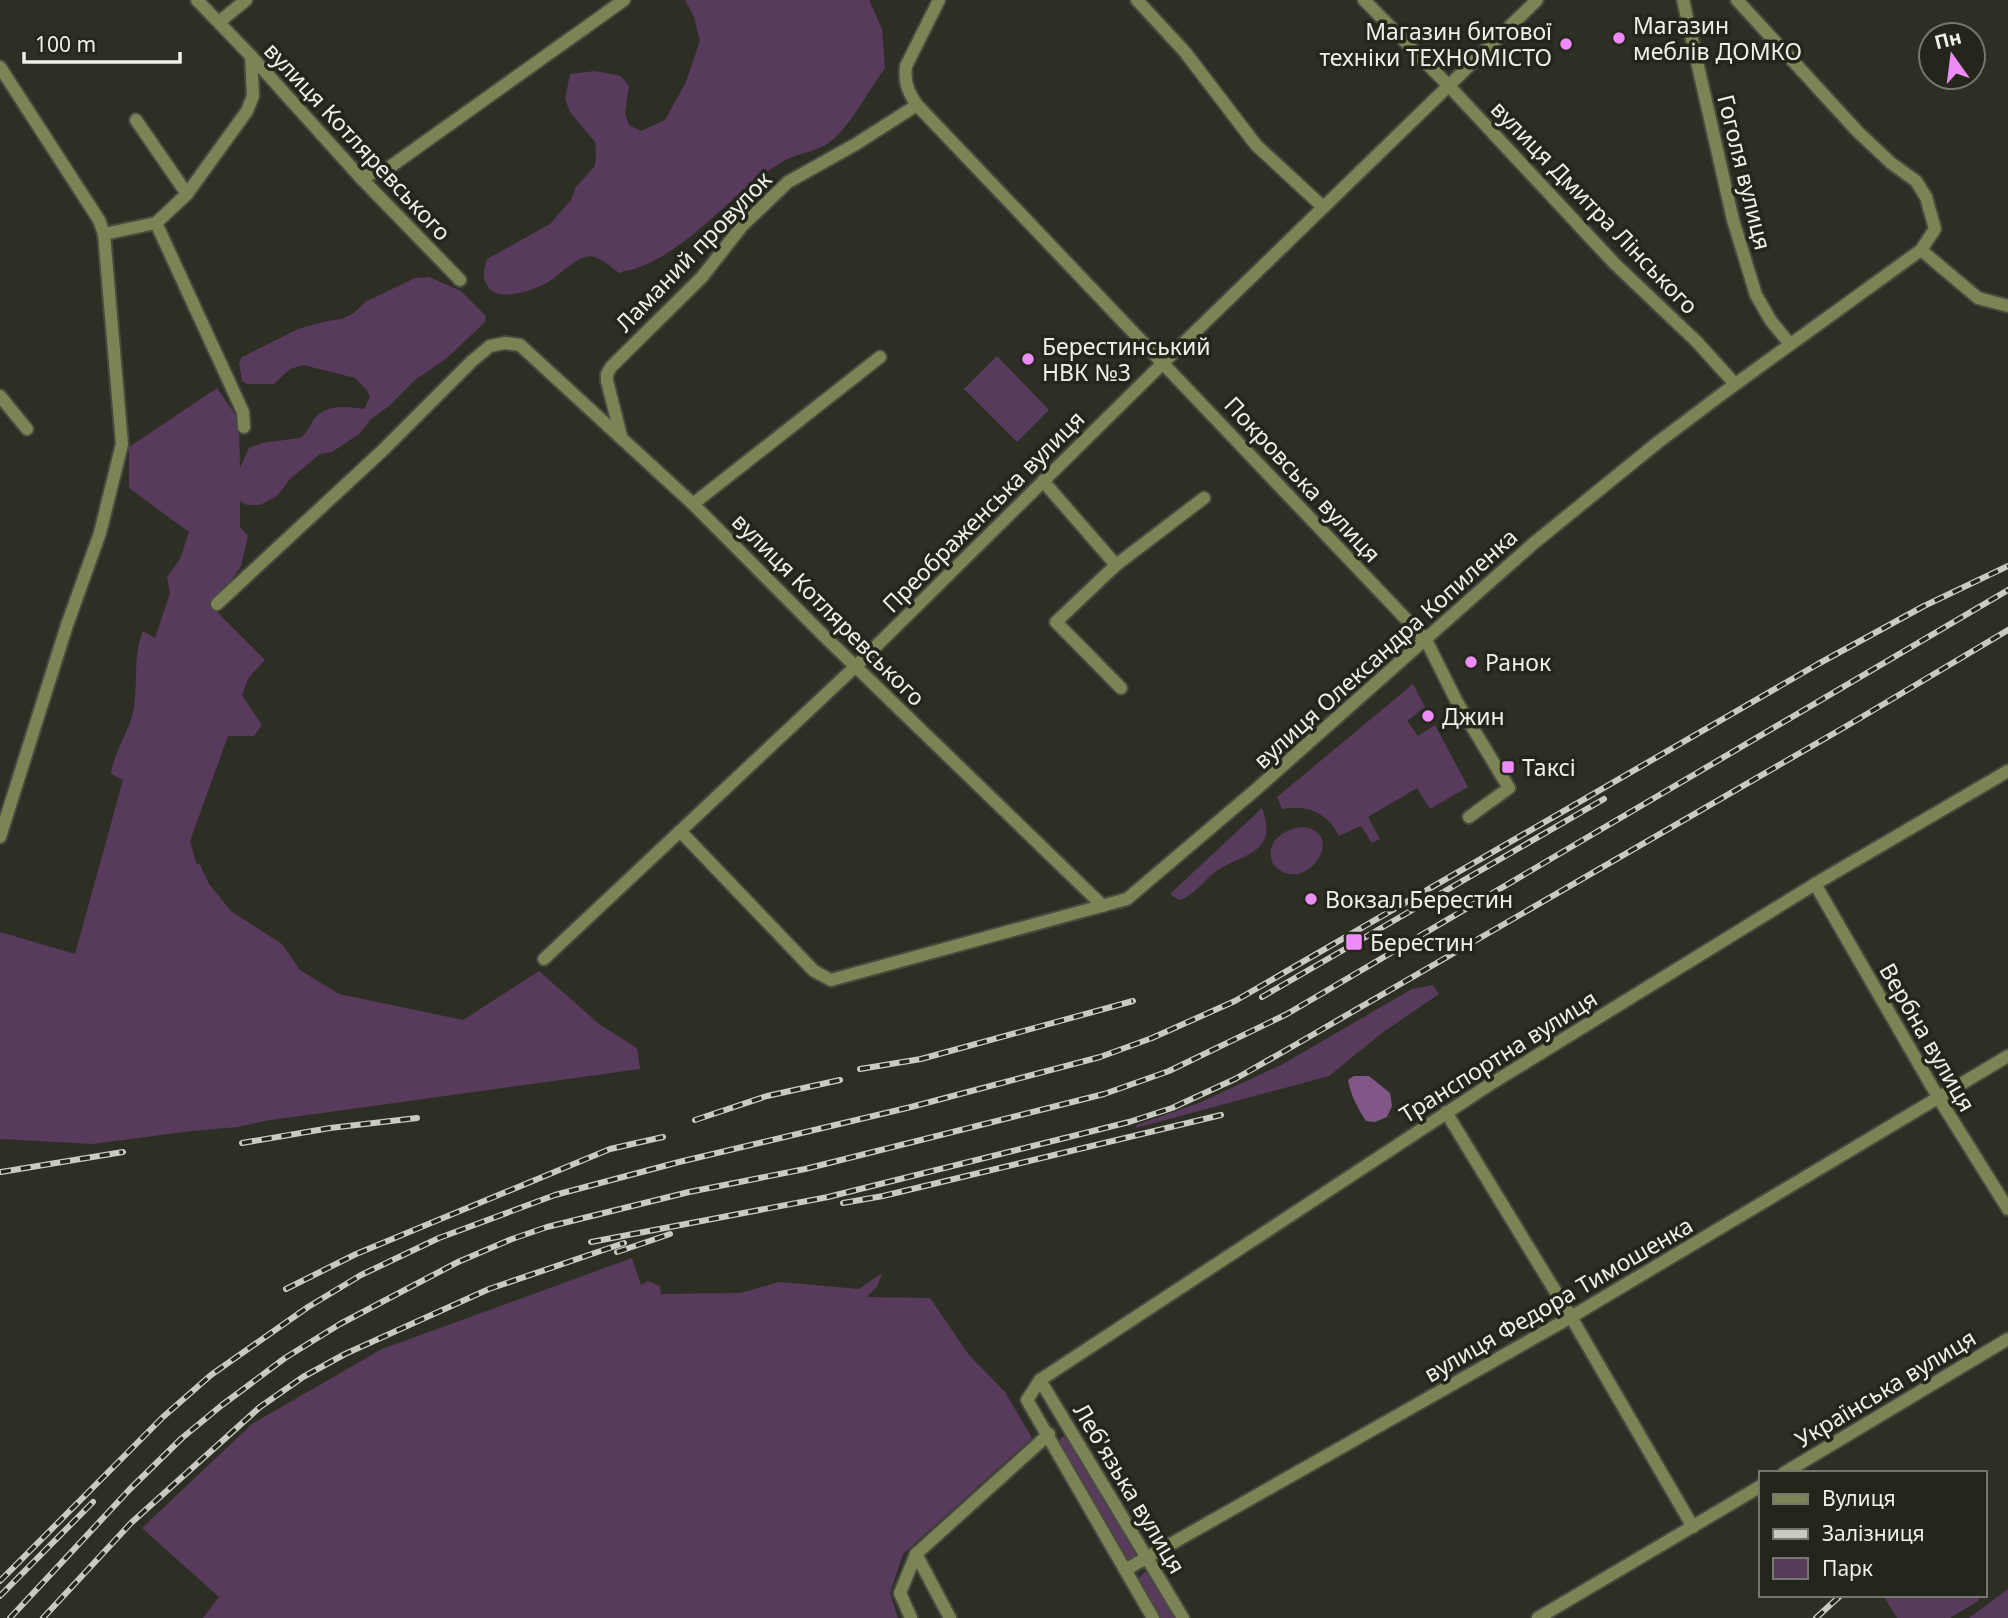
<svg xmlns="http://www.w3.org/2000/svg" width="2008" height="1618" viewBox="0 0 2008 1618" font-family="'Noto Sans',sans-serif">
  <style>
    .green { fill: #583a5c }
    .water { fill: #825788 }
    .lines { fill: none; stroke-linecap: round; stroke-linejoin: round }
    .minor-casing { stroke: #484a40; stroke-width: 16 }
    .minor { stroke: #7c8354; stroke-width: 12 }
    .rail-casing { stroke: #c9cbc3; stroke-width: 6 }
    .rail { stroke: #24251b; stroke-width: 3.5; stroke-dasharray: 10; stroke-linecap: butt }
    .poi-dot { fill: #ed8cf9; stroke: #24251b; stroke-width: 2.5 }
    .labels { text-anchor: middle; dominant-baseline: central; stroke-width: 7; stroke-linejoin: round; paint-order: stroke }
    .poi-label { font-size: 23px; fill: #eef0e9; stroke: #24251b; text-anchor: start }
    .street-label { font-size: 23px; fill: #eef0e9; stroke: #24251b }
  </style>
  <rect width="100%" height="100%" fill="#2d2f24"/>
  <g class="green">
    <path d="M685 0H869L882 29 885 68C870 89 856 115 839 134 817 156 804 149 782 162 733 191 697 242 645 265 637 269 627 270 619 273 609 266 597 253 585 257 570 262 557 278 543 285 530 291 502 300 491 290 481 280 483 271 487 259L550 224 571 200 576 187 595 166 596 154 595 142 570 112 565 99 570 74 595 71 621 76 629 86 625 113 629 125 641 131 665 120 686 82 700 41 694 17Z"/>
    <path d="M429 277 461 291 486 316 485 322 447 358 415 380 389 406 371 419 359 434 332 452 320 454 290 479 277 496 260 505H247L240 501V527L248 536 241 566 213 608 265 660 249 677 242 695 262 725 254 736H228L190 841 196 863 200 865 209 884 231 911 282 944 300 970 339 994 463 1020 539 971 599 1024 637 1048 640 1069 264 1121 238 1127 192 1131 92 1144 0 1139V932L75 954 123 780 111 774C114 750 131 730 134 707 138 682 133 655 143 631L155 638 170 593 167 577 180 559 189 532 129 488V447L217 388 239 420 240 468 249 448 262 443 300 438C308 433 309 426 314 419 325 404 348 406 364 409L370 397 367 390 355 378 303 365 290 369 274 384H247L242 381 239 363 242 357 298 329 327 321 342 319 354 313 365 302 415 278Z"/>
    <path d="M997 356 1049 410 1017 442 964 389Z"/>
    <path d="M1413 684 1425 707 1407 721 1418 736 1435 725 1468 787 1430 809 1417 788 1368 817 1380 839 1372 843 1361 826 1339 836C1328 813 1307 804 1282 809L1277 797Z"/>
    <path d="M1262 808C1279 854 1243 853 1218 870 1204 879 1195 896 1179 900L1170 894Z"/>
    <path d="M1301 827C1351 831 1303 900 1273 864 1264 844 1281 830 1301 827Z"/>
    <path d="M1433 985 1439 994 1382 1033 1329 1076 1136 1128V1125L1199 1103 1283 1064 1412 989Z"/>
    <path d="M632 1258 641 1285 648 1281 660 1286 661 1294 741 1293 779 1282 859 1289 882 1273 878 1285 867 1297 930 1298 969 1355 1005 1392 1032 1438 903 1554 890 1593 898 1618H203L219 1597 142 1528 252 1424 382 1349Z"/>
    <path d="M1069 1435 1140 1557 1128 1563 1058 1442 1062 1437Z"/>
    <path d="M1147 1570 1161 1588 1178 1618H1159L1137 1580Z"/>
    <path d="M2008 1589V1618H1969Z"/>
    <path d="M1883 1595H1982L1978 1601 1950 1618H1897Z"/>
  </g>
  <path class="water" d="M1354 1076H1369L1390 1093 1392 1106 1387 1117 1375 1122 1366 1121C1357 1107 1351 1096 1348 1080Z"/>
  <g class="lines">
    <defs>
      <g id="minor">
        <path d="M197 0 251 56 360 177 460 280"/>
        <path d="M939 0 906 66C904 82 908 92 917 105L1426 640 1457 702 1509 788 1469 817"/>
        <path d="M1137 0 1185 52 1256 145 1323 207"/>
        <path d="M1364 0 1449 86 1614 263 1697 342 1735 384"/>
        <path d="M1683 0 1733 220 1756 295 1771 321 1790 344"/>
        <path d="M219 22 246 0"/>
        <path d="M0 67 99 220 104 234 122 444 100 533 67 625 0 837"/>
        <path d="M136 120 187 194"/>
        <path d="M360 177 387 169 624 0"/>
        <path d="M156 223 243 412 244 427"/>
        <path d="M104 234 156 223 187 194 247 111 253 96 251 56"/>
        <path d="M1921 250 1978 298 2008 306"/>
        <path d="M0 396 27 429"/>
        <path d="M621 436 607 381V374L611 367 702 277 742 226 788 182 856 144 917 105"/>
        <path d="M1043 481 1116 565"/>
        <path d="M693 504 880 357"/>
        <path d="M217 604 382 451 472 361 490 346 505 343 520 345 693 504 823 635 1103 906"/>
        <path d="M1121 688 1056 622 1116 565 1204 498"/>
        <path d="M681 832 814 971 831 980 1127 899 1253 792 1534 543 1657 443 1726 391 1921 250 1935 229 1926 197 1916 181 1891 163 1858 132 1737 0"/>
        <path d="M1815 884 1938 1097 2008 1209"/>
        <path d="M544 959 856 666 1163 363 1537 0"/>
        <path d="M1446 1112 1571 1317 1693 1527"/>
        <path d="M1040 1380 1183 1618"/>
        <path d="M1784 1473 2008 1339"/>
        <path d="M916 1554 950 1618"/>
        <path d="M1125 1570 1571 1317 2008 1056"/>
        <path d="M911 1618 900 1593 916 1554 1049 1434"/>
        <path d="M1153 1618 1027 1400 1040 1380 1489 1085 1815 884 2008 771"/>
        <path d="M1538 1618 1761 1486"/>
      </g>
    </defs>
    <use href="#minor" class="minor-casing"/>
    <use href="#minor" class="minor"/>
    <defs>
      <g id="rail">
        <path d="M1262 997 1604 799"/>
        <path d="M860 1069 921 1059 1133 1001"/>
        <path d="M695 1120 767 1096 840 1080"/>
        <path d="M242 1143 330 1128 417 1118"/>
        <path d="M1 1172 123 1152"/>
        <path d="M843 1203 883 1196 1221 1115"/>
        <path d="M591 1242 828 1197 1129 1122 1172 1108 1235 1079 1288 1049 1850 724 2008 630"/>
        <path d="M617 1252 670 1234"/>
        <path d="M286 1289 356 1254 610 1149 663 1137"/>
        <path d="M0 1581 163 1417 211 1375 308 1307 361 1275 439 1238 555 1195 679 1162 911 1107 1100 1057 1152 1038 1235 1001 1818 664 1924 606 2008 566"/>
        <path d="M0 1596 93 1502"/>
        <path d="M10 1618 130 1489 182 1438 222 1405 285 1358 340 1324 458 1262 512 1239 547 1227 689 1192 805 1169 1104 1094 1169 1071 1287 1014 2008 590"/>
        <path d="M43 1618 131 1523 260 1407 303 1377 345 1354 489 1289 624 1243"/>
        <path d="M1816 1618 1841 1595"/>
      </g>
    </defs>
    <use href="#rail" class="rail-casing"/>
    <use href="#rail" class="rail"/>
  </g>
  <g class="poi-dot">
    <circle cx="1619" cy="38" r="7"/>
    <circle cx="1566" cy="44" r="7"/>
    <circle cx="1028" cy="359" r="7"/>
    <circle cx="1471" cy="662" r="7"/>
    <circle cx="1428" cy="716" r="7"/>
    <rect x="1501" y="760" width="14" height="14" rx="3.5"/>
    <circle cx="1311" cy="899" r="7"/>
    <rect x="1345" y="933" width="18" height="18" rx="3.5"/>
  </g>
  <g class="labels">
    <g class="poi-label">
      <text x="1633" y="25">Магазин<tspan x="1633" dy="26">меблів ДОМКО</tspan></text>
      <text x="1552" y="31" text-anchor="end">Магазин битової<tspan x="1552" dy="26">техніки ТЕХНОМІСТО</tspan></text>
      <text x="1042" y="346">Берестинський<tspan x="1042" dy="26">НВК №3</tspan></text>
      <text x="1485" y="662">Ранок</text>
      <text x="1442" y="716">Джин</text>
      <text x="1522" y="767">Таксі</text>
      <text x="1325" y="899">Вокзал Берестин</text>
      <text x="1370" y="942">Берестин</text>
    </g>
    <g class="street-label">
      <text transform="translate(358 141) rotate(47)">вулиця Котляревського</text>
      <text transform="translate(1745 172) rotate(76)">Гоголя вулиця</text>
      <text transform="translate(1595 207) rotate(46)">вулиця Дмитра Лінського</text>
      <text transform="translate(693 251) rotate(-46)">Ламаний провулок</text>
      <text transform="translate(1303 479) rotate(47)">Покровська вулиця</text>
      <text transform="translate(983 511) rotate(-45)">Преображенська вулиця</text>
      <text transform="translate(829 609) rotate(45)">вулиця Котляревського</text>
      <text transform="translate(1385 648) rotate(-42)">вулиця Олександра Копиленка</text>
      <text transform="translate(1928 1037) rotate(60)">Вербна вулиця</text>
      <text transform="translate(1498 1056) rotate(-32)">Транспортна вулиця</text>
      <text transform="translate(1558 1299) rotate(-30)">вулиця Федора Тимошенка</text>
      <text transform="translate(1885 1388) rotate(-31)">Українська вулиця</text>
      <text transform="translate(1130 1488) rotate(59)">Леб'язька вулиця</text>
    </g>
  </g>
  <rect x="1759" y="1471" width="228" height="126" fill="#24251b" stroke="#75766d" stroke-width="2"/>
  <rect x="1773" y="1494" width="35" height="10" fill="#7c8354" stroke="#75766d" stroke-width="2"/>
  <text x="1822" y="1506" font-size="21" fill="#eef0e9">Вулиця</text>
  <rect x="1773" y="1529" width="35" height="10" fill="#c9cbc3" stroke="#75766d" stroke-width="2"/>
  <text x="1822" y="1541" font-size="21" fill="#eef0e9">Залізниця</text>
  <rect x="1773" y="1558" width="35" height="21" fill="#583a5c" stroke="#75766d" stroke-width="2"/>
  <text x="1822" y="1576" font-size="21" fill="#eef0e9">Парк</text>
  <g transform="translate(1952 56) rotate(346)"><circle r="33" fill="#24251b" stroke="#75766d" stroke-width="2"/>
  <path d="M0-5L12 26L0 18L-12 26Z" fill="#ed8cf9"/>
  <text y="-10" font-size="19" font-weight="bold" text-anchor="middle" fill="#eef0e9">Пн</text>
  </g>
  <path d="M24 52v10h156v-10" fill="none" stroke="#eef0e9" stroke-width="3.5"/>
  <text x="35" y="52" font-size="21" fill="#eef0e9" stroke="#24251b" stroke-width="5" paint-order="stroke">100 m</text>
</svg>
